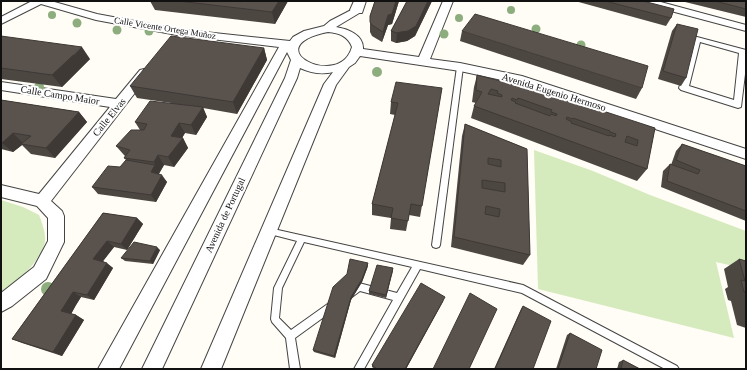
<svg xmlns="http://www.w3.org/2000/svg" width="747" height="370" viewBox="0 0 747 370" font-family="Georgia,serif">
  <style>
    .green { fill: #d5ebbd }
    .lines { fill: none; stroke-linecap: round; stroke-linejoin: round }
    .service-casing { stroke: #444; stroke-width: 2 }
    .pedestrian-casing { stroke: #444; stroke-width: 2 }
    .minor-casing { stroke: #444; stroke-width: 2 }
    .tertiary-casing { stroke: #444; stroke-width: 2 }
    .service { fill: #fff; fill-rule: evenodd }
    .pedestrian { fill: #fff; fill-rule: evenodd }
    .minor { fill: #fff; fill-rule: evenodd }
    .tertiary { fill: #fff; fill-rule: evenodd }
    .tree { fill: #8dad7f }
    .wall { fill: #4d4742 }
    .shaded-wall { fill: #3f3936 }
    .building { fill: #5a524d; stroke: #3f3936; fill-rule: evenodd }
    .labels { text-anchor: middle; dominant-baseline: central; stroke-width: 4; stroke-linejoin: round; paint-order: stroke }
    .far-street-label { font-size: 9px; fill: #111; stroke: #fff }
    .street-label { font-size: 10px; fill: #111; stroke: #fff }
  </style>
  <rect width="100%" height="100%" fill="#fffdf5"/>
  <g class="green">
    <path d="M534 150 593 171 650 195 746 231V269L716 262 734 338 538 289Z"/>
    <path d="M1 200 23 207 39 215C42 223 46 233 45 242 40 263 17 281 1 294Z"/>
  </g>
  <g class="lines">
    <defs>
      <g id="service">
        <path d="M460 65 463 67 440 245 439 247 436 248 433 247 432 245 457 67Z"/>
        <path d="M269 228 523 285 677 366 679 369H665L522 293 420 269 364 369H354L393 300 360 291 352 297 349 296 348 293 349 290 359 283 397 293 412 267 304 242 282 288 279 318 291 330 329 303 332 302 335 303 336 306 335 309 295 338 300 369H290L286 338 272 322 271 319 274 288 297 241 266 233 265 231 266 229Z"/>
      </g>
      <path id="pedestrian" d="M694 37H697L746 50V66L741 107 738 108 681 90 679 88ZM700 42 739 53 734 100 689 86Z"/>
      <g id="minor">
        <path d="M32 1H51L97 14 177 29 290 41 293 37 304 31 324 26 330 21 357 7 361 8 362 10 361 12 336 27C348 29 364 35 363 49L419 57 443 1H453L430 59 460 63 522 76 746 149V159L516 83 460 71 360 56 355 63 349 67 336 85 221 369H201L324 84 333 72C321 75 311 73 300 68L297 78 162 369H142L285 78 291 60 287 52 119 369H98L279 47 177 35 96 20 41 4 1 24V17ZM328 32C339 33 348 36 352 47 340 91 254 47 328 32Z"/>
        <path d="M640 1H657L746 25V31L641 3Z"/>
        <path d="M144 69 148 70 150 73 148 76 51 201 62 211 64 216V242L46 279 12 306 1 312V293L34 267 48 241V218L37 206 1 197V185L39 194 110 107 1 90V82L116 99 140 70Z"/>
      </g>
      <path id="tertiary" d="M354 1H366L362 13H352L350 10Z"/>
    </defs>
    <use href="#service" class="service-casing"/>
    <use href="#pedestrian" class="pedestrian-casing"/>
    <use href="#minor" class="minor-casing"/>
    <use href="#tertiary" class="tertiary-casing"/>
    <use href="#service" class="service"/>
    <use href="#pedestrian" class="pedestrian"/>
    <use href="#minor" class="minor"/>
    <use href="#tertiary" class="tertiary"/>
  </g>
  <g class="tree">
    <circle cx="511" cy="10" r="4"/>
    <circle cx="52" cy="15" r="4"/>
    <circle cx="459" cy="18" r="4"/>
    <circle cx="77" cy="23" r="4.5"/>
    <circle cx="536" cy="29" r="4.5"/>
    <circle cx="117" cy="30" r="4.5"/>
    <circle cx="149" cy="31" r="4.5"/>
    <circle cx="444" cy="34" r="4.5"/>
    <circle cx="581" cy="45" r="4.5"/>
    <circle cx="377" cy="72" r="5"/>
    <circle cx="39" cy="87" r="5"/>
    <circle cx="48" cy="289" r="7"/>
  </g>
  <g class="wall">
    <path d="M150 1H288L275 24 155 10Z"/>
    <path d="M375 1H399L392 24 388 25 382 42 372 36 370 32V16Z"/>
    <path d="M407 1H432L415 36 407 41 396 43 391 41V31Z"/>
    <path d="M575 1H643L671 18 666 26Z"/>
    <path d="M681 1H746V17Z"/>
    <path d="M677 24 686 78 681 86 658 79 672 31Z"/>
    <path d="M462 31 642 88 636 99 460 41Z"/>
    <path d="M1 36 90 59 62 87 1 79Z"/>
    <path d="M264 48 267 60 237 114 203 108 207 117 196 135 185 133 182 138H183L188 148 174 167 164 165 159 174 167 182 156 202 98 194 92 187 120 167 126 160 124 158 125 156 124 155 116 146 140 130 135 122 171 103 137 98 130 86Z"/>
    <path d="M477 75 655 128 647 169 637 181 471 118 474 106 476 103 472 102 474 87Z"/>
    <path d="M442 88 420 217 409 215 406 231 390 229 391 218 372 215V204L395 115 390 114 391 102Z"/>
    <path d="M1 100 79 112 87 122 55 158 31 154 22 145 13 152 1 149Z"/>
    <path d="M465 124 527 149 530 255 523 265 451 247 462 136Z"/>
    <path d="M682 144 746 166V221L661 187 663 171 670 164 671 165 676 151Z"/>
    <path d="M103 213 137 218 143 224 127 250 114 247 103 261 113 268 94 300 81 297 76 305 71 314 76 315 84 320 62 356 22 343 12 339Z"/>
    <path d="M160 250 153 264 125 261 121 258Z"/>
    <path d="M739 259 746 261V328L737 325 731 301 728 300 725 289 728 287 724 269Z"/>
    <path d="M368 266 362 282 351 300 335 358 314 352 313 350Z"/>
    <path d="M393 268 386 298 369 294V291Z"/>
    <path d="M444 300 406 369H375L372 367V365Z"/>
    <path d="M523 306 533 369H494L521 309Z"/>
    <path d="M570 333 596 369H556L567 335Z"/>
    <path d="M623 360 640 369H617L619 362Z"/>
  </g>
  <g class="shaded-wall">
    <path d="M279 1H288L275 24 272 12Z"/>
    <path d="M396 1H399L392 24 388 25 382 42 383 32 388 15Z"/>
    <path d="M428 1H432L415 36 407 41 396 43 397 33Z"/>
    <path d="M82 47 90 59 62 87 52 75Z"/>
    <path d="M264 48 267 60 237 114 233 102Z"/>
    <path d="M203 107 207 117 196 135 191 125Z"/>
    <path d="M79 112 87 122 55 158 46 148Z"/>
    <path d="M179 123 185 133 177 146 171 136Z"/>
    <path d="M13 133 23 143 21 144 22 145 13 152 2 143Z"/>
    <path d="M183 138 188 148 174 167 168 157Z"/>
    <path d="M158 155 164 165 156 178 151 172 155 165 154 162Z"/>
    <path d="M162 175 167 182 156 202 151 195Z"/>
    <path d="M137 218 143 224 127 250 121 244Z"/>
    <path d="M107 241 114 247 100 265 93 259Z"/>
    <path d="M157 247 160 250 153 264 150 261Z"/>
    <path d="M107 263 113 268 94 300 87 295Z"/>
    <path d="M368 263V266L362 282 351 300 335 358 334 356 351 297Z"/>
    <path d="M393 268V271L386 298V295Z"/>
    <path d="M73 292 81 297 76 305 70 316 61 311 68 300Z"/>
    <path d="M445 297 406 369H405Z"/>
    <path d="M76 315 84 320 62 356 53 352Z"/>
  </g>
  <g class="building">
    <path d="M178 1H279L272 12Z"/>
    <path d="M375 1H396L392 14 388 15 383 32 372 25 370 22V16Z"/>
    <path d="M407 1H428L416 26 408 31 401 32 397 33 391 31Z"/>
    <path d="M605 1H643L674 9 671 18Z"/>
    <path d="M715 1H746V9Z"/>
    <path d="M475 14 648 66 642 88 462 31Z"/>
    <path d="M677 24 698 29 686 78 663 71Z"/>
    <path d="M1 36 82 47 52 75 1 68Z"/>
    <path d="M171 36 264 48 233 102 130 86Z"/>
    <path d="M477 75 548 93 655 128 647 169 474 106 482 92 476 90ZM491 89 498 91 497 93 502 95V97L488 94ZM512 98 517 100 518 98 552 110 551 112 557 114 556 116 551 114 550 116 515 103 516 102 511 100ZM567 117 572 119 573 118 610 131V132L616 134 615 137 609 135V136L571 123 572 122 566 119ZM627 136 638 140 637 146 625 142Z"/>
    <path d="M396 82 442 88 422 206 411 204 408 221 391 218 393 208 372 204 398 103 391 102Z"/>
    <path d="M1 100 79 112 46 148 21 144 31 136 13 133 2 143 1 142Z"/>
    <path d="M150 101 203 107 191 125 179 123 171 136 183 138 168 157 158 155 154 162 124 158 130 150 116 146 131 130H144L147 124 135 122Z"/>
    <path d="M465 124 527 149 530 255 454 237ZM488 158 501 160V167L488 164ZM482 180 505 183V192L482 188ZM486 206 500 209 499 217 485 214Z"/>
    <path d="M682 144 746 166V211L667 181 670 164 698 174 700 170 676 160Z"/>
    <path d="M126 160 155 165 151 172 162 175 151 195 92 187 108 166 120 167Z"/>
    <path d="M103 213 137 218 121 244 107 241 93 259 107 263 87 295 73 292 68 300 61 311 76 315 53 352 12 339Z"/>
    <path d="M134 242 157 247 150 261 121 258Z"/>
    <path d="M350 259 368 263 362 279 351 297 334 356 313 350 333 287 347 274Z"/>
    <path d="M739 259 746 261V292H744L741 280 745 281Z"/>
    <path d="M377 265 393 268 386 295 369 291Z"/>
    <path d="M421 283 445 297 405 369H377L372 365Z"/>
    <path d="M470 293 497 309 469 369H433Z"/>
    <path d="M523 306 551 321 533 369H495Z"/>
    <path d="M570 333 602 350 596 369H558Z"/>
    <path d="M623 360 640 369H621Z"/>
  </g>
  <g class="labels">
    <g class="far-street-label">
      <text transform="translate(165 28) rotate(9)">Calle Vicente Ortega Muñoz</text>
    </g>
    <g class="street-label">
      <text transform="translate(554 92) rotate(17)">Avenida Eugenio Hermoso</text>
      <text transform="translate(60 95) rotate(9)">Calle Campo Maior</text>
      <text transform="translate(109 117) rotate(-51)">Calle Elvas</text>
      <text transform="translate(225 215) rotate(-65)">Avenida de Portugal</text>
    </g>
  </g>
  <rect width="747" height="370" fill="none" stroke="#111111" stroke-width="4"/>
</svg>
